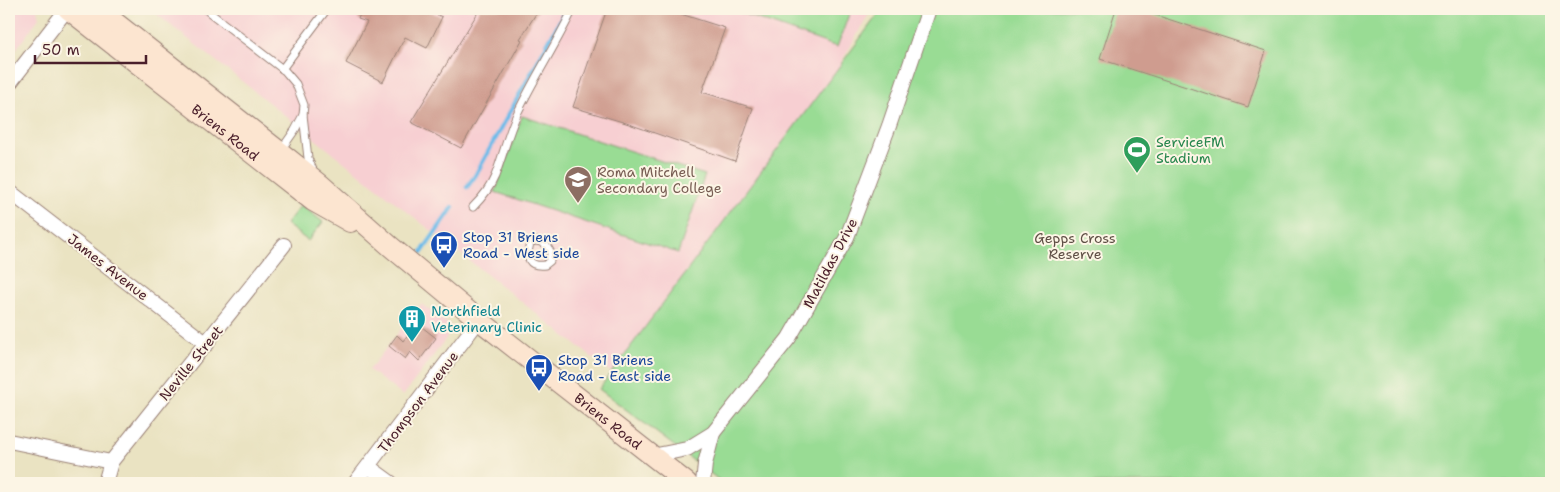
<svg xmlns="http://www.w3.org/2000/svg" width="1560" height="492" viewBox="0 0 1560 492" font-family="'Shantell Sans',sans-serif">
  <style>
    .built { fill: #f7cfd2 }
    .green { fill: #99dc94; stroke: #727e60 }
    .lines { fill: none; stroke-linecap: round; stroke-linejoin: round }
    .stream { stroke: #6ebce9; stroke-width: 4.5 }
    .building { fill: #cf9c8f }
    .service-casing { stroke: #9a8176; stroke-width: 9 }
    .minor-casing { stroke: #9a8176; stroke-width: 16 }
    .secondary-casing { stroke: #9a8176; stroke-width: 22 }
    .service { stroke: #fff; stroke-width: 7 }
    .minor { stroke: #fff; stroke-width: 14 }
    .secondary { stroke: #fce5d0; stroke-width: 20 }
    .labels { text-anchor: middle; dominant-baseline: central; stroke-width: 4; stroke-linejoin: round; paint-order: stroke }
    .street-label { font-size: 14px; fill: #4a1f2b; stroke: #fcf5e5 }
    .leisure-label { font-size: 14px; fill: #27864d; stroke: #fcf5e5; text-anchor: start }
    .education-label { font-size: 14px; fill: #785e54; stroke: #fcf5e5; text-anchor: start }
    .transit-label { font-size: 14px; fill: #164399; stroke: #fcf5e5; text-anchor: start }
    .park-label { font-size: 14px; fill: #5e4e45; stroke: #fcf5e5 }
    .culture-label { font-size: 14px; fill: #0d838f; stroke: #fcf5e5; text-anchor: start }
  </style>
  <rect width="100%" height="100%" fill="#fcf5e5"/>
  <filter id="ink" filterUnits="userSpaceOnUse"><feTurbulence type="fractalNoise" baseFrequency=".02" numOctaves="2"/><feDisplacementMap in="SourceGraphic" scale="10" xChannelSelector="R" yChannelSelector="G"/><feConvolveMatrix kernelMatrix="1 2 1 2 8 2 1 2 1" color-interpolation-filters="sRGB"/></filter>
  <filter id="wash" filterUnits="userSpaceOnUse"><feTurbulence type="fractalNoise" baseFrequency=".0096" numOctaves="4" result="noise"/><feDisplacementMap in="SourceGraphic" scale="20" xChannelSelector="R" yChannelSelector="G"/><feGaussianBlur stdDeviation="1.12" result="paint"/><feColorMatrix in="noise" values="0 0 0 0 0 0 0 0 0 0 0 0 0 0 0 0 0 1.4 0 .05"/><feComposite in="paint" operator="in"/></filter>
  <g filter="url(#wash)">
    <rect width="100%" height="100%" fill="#eae3c2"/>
    <g class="built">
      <path d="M9 9H37L39 18 9 59Z"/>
      <path d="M150 9H872L646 400Z"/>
      <path d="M421 304 454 328 403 396 369 370Z"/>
    </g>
    <g class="green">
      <path d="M730 9H851L837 47Z"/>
      <path d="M882 9H1551V483H723L599 389Z"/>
      <path d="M522 116 705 175 678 253 495 192Z"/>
      <path d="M301 205 323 222 308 241 286 224Z"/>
    </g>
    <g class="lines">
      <g class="stream">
        <path d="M467 187 475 176 561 19 565 9"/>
        <path d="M422 252 453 207"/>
      </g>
    </g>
    <g id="blocks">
      <g class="building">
        <path d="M362 9H425L442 17 427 48 405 37 383 82 346 63 367 22 358 19Z"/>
        <path d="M480 9H539L520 39 522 40 461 148 411 122Z"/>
        <path d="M607 9H665L725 28 702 92 753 108 735 161 626 123 573 107Z"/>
        <path d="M1116 9H1137L1266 51 1248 107 1100 59Z"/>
        <path d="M417 323 436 338 419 361 410 352 405 359 389 346 397 335 403 341Z"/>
      </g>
    </g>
  </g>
  <g filter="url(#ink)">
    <use href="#blocks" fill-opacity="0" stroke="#9a8176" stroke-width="1"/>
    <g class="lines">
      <defs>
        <g id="service">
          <path d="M205 9 285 71 296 84 304 105 303 115 308 158 313 170"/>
          <path d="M282 69 327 9"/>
          <path d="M281 150 295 130 303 115"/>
          <path d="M473 207C482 198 490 188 495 176 503 155 508 134 517 114 534 78 556 45 573 9"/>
          <path d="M534 241C543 241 547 245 551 253L550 261 545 265C528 267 526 258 530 243Z"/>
        </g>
        <g id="minor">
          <path d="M9 84 67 9"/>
          <path d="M9 191 207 344"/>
          <path d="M9 441 111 462"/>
          <path d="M652 456 687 449 713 433 789 338 847 237 889 126 929 9"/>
          <path d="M369 467 391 483"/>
          <path d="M105 483 111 462 284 245"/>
          <path d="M355 483 479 320"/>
          <path d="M703 483 705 464 713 433"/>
        </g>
        <g id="secondary">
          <path id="s1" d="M68 9 313 201 350 222"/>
          <path id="s2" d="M98 9 280 152 320 184 390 246 479 320 687 483"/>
        </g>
      </defs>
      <use href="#service" class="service-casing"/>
      <use href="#minor" class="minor-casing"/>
      <use href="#secondary" class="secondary-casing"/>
      <use href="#service" class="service"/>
      <use href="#minor" class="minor"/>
      <use href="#secondary" class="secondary"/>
    </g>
  </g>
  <defs>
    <symbol id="stadium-pin" viewBox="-11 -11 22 30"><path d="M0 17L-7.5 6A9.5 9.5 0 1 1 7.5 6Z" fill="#2e9e5b" stroke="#fcf5e5"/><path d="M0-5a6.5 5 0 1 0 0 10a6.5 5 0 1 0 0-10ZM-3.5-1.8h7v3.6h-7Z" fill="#fff"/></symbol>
    <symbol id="school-pin" viewBox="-11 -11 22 30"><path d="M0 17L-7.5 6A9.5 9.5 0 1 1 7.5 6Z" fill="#8d6e63" stroke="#fcf5e5"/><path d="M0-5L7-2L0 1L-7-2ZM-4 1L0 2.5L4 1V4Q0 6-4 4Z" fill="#fff"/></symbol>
    <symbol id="bus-pin" viewBox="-11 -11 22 30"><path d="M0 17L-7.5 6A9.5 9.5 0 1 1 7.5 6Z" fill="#1a4fb4" stroke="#fcf5e5"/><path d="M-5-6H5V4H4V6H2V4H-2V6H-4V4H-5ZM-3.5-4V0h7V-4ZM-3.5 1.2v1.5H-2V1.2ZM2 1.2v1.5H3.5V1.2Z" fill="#fff"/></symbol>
    <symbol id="building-pin" viewBox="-11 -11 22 30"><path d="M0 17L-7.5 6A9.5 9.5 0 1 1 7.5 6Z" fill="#0f9aa8" stroke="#fcf5e5"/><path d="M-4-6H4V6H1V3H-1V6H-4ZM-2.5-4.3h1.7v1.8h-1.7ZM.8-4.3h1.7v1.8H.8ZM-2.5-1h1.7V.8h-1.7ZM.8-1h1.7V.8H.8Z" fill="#fff"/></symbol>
  </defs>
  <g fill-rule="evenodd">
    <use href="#stadium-pin" x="1121" y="134" width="32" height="43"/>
    <use href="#school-pin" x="562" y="164" width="32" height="43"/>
    <use href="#bus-pin" x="428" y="229" width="32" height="43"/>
    <use href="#building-pin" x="396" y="303" width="32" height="43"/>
    <use href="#bus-pin" x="523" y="352" width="32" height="43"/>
  </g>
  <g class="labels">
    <g class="street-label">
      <text stroke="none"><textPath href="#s1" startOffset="200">Briens Road</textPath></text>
      <text transform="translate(830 263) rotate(-62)">Matildas Drive</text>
      <text transform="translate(108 267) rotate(38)">James Avenue</text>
      <text transform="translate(191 363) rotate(-51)">Neville Street</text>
      <text transform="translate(418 402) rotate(-53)">Thompson Avenue</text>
      <text stroke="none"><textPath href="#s2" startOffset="656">Briens Road</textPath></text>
    </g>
    <g class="leisure-label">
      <text x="1156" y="142">ServiceFM<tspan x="1156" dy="16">Stadium</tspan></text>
    </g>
    <g class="education-label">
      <text x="597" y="172">Roma Mitchell<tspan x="597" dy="16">Secondary College</tspan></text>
    </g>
    <g class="transit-label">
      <text x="463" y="237">Stop 31 Briens<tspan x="463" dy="16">Road - West side</tspan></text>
      <text x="558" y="360">Stop 31 Briens<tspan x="558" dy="16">Road - East side</tspan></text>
    </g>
    <g class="park-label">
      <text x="1075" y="238">Gepps Cross<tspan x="1075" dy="16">Reserve</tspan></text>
    </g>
    <g class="culture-label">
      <text x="431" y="311">Northfield<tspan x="431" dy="16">Veterinary Clinic</tspan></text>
    </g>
  </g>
  <rect width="1560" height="492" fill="none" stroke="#fcf5e5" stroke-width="30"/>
  <path d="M35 55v8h111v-8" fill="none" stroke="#4a1f2b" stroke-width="2.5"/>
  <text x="42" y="55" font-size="15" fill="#4a1f2b" stroke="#fcf5e5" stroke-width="4" paint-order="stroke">50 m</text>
</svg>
